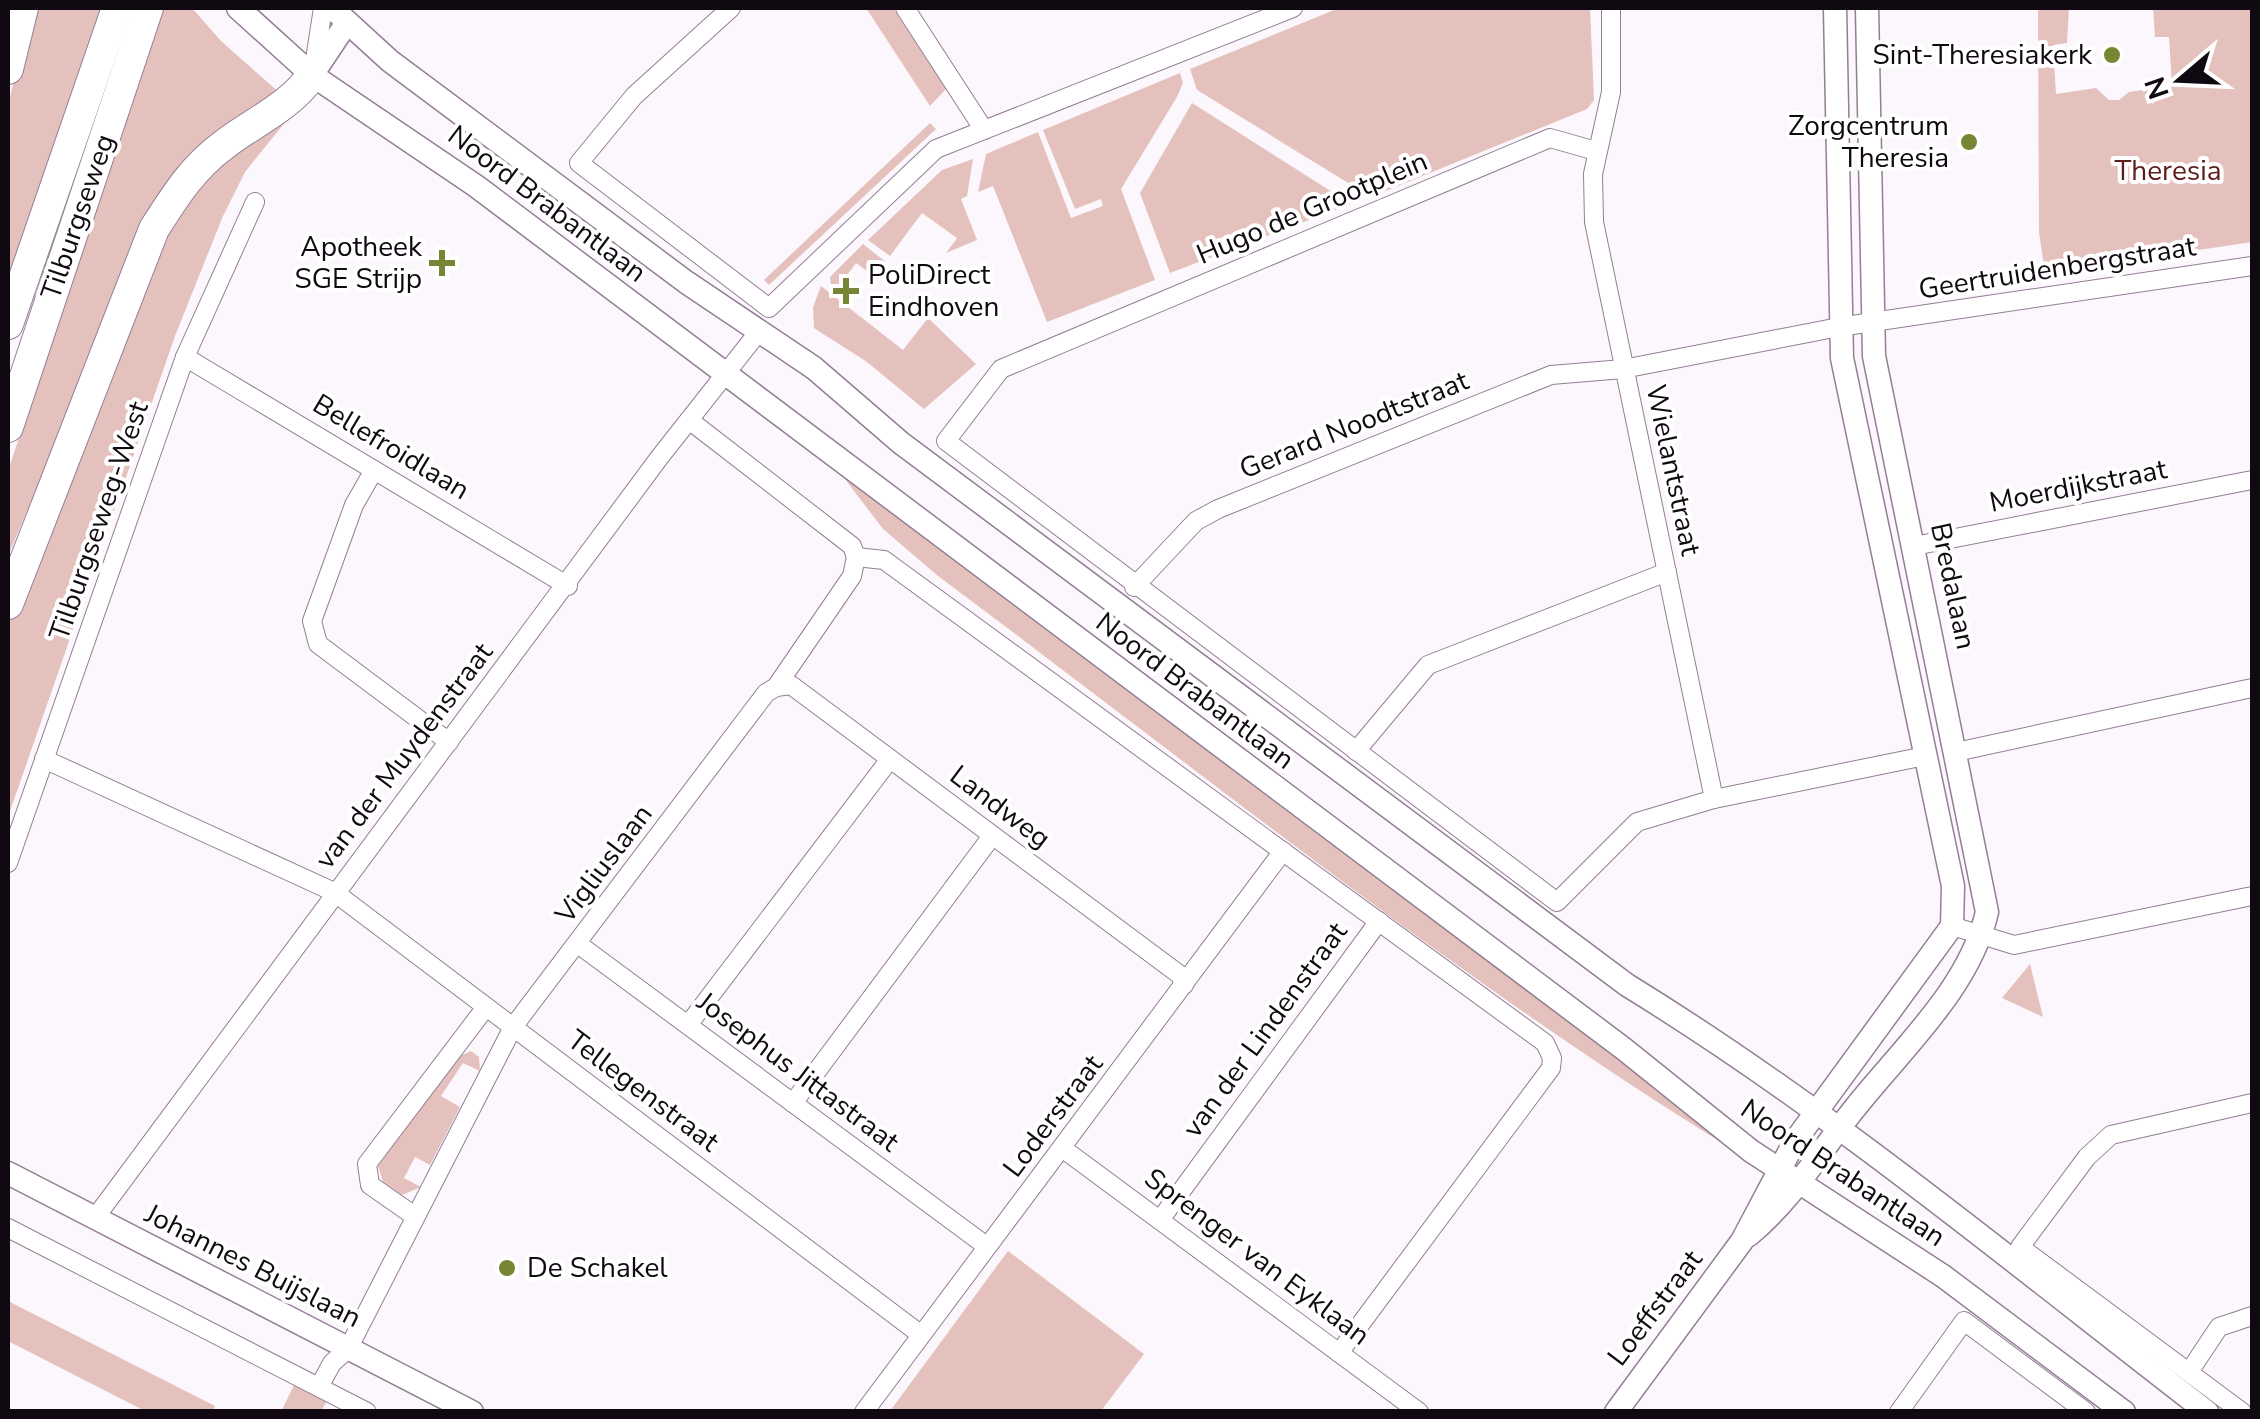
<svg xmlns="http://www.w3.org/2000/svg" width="2260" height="1419" viewBox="0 0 2260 1419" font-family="'Nunito Sans',sans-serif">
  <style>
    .green { fill: #e4c1bd }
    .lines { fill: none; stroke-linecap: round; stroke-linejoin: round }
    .street-casing { stroke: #937e95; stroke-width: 20 }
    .secondary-casing { stroke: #937e95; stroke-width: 25 }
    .highway-casing { stroke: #937e95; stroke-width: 32 }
    .street { stroke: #fff; stroke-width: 18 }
    .secondary { stroke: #fff; stroke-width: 22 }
    .highway { stroke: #fff; stroke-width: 30 }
    .poi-dot { fill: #778634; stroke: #fff; stroke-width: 4 }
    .labels { text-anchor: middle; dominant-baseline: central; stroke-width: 8; stroke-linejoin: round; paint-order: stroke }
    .poi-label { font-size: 28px; fill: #100911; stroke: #fff; text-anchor: end }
    .park-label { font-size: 28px; fill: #5c1d1b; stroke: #fff }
    .street-label { font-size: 28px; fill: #100911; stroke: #fff }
  </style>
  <rect width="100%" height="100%" fill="#fcf7fc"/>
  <g class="green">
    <path d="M33 8H102L8 293V104Z"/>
    <path d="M161 8H192L221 41 282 95 209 146 126 276 8 556V471Z"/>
    <path d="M866 8H893L946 89 930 106Z"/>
    <path d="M1339 8H1590L1594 100 1587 109 1371 197 1197 90 1190 69Z"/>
    <path d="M2038 8H2069L2067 43 2053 45 2056 94 2096 88 2109 100H2119L2129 92 2172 86 2169 37H2155L2153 8H2252V242L2045 273 2039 232Z"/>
    <path d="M1180 73 1183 83 1177 97 1121 189 1155 280 1047 322 993 186 978 192 986 154 1038 132 1071 218 1103 206 1101 199 1075 209 1043 130Z"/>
    <path d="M1192 103 1351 204 1170 273 1140 193Z"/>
    <path d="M295 110 245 172 223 216 175 336 8 817V602L178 206 200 176Z"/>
    <path d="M930 123 936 129 769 285 764 280Z"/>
    <path d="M973 159 967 196 961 199 977 240 946 253 957 238 922 213 890 256 868 240 942 170Z"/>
    <path d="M863 244 886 262 875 277 856 263 832 295 830 277Z"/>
    <path d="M821 286 903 350 928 318 976 364 924 409 867 362 814 328 813 307Z"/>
    <path d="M841 474 1613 1049 1655 1090 1732 1149C1454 978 1199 770 938 576L883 529Z"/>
    <path d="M2030 964 2043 1017 2002 998Z"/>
    <path d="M471 1051 479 1057 480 1071 463 1063 441 1096 460 1107 430 1165 415 1157 404 1178 421 1187 402 1195 383 1182 378 1166 458 1057Z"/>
    <path d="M1008 1251 1144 1354 1101 1411H890Z"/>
    <path d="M8 1301 215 1406 213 1411H145L8 1341Z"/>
    <path d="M294 1385 327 1401 321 1411 281 1412Z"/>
  </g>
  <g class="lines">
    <defs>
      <g id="street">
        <path d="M731 8 634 96 579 163 769 308 936 149 1293 8"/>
        <path d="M905 8 984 130"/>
        <path d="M1611 8V92L1593 174 1594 222 1714 799"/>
        <path d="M314 66 323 8"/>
        <path d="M1596 151 1550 138 1001 369 946 441 1557 902 1637 822 1714 799 1925 756"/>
        <path d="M185 357 568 586"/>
        <path d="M689 420 852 546 856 557"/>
        <path d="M374 470 354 505 312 621 318 644 449 742"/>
        <path d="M1914 546 2252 480"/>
        <path d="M856 557 884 560 1545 1043 1552 1058 1551 1068 1339 1353"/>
        <path d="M1134 587 1196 521 1218 509 1551 375 1623 369 1839 327 2252 266"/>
        <path d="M776 687 791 685 1180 975 1184 985"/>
        <path d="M1356 751 1428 665 1667 572"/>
        <path d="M1956 752 2252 688"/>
        <path d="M44 759 334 892 920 1334"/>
        <path d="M8 863 185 357 255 202"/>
        <path d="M1952 926 2014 945 2252 896"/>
        <path d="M578 944 985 1245"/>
        <path d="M688 1025 890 759"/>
        <path d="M793 1103 992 836"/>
        <path d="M1062 1148 1419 1412"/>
        <path d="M413 1215 370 1185 367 1164 486 1007"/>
        <path d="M95 1218 659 458 760 330"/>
        <path d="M1160 1220 1379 921"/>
        <path d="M8 1228 367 1412"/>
        <path d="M2189 1372 2219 1327 2252 1316"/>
        <path d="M319 1387 332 1363 348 1349 513 1027 766 693 776 687 852 576 856 557"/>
        <path d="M864 1412 1283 851"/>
        <path d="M1899 1412 1964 1321 2086 1412"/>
        <path d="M2242 1412 2020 1247 2087 1157 2111 1135 2252 1103"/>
      </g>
      <g id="secondary">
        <path d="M238 8 312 75 476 186 1624 1049 1751 1151 1943 1276 2124 1412"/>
        <path d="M332 8 390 61 686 282 814 368 901 443 1627 985C1832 1111 2016 1265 2207 1412"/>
        <path d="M312 75 346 24"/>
        <path d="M8 1173 472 1412"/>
        <path d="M1749 1235C1792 1199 1817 1156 1851 1113 1899 1051 1969 990 1987 912L1874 356 1867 8"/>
        <path d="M1616 1412 1742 1241 1795 1141 1952 926 1953 886 1842 358 1835 8"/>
      </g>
      <g id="highway">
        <path d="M8 69 23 8"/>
        <path d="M8 324 117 8"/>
        <path d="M8 427 148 8"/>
        <path d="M8 604 154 229C175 196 193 167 225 144 255 121 290 107 312 75"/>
      </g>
    </defs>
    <use href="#street" class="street-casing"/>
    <use href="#secondary" class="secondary-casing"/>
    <use href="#highway" class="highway-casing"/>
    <use href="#street" class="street"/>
    <use href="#secondary" class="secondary"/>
    <use href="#highway" class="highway"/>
  </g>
  <g class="poi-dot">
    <circle cx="2112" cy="55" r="10"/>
    <circle cx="1969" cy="142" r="10"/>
    <path d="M437 248h10v10h10v10h-10v10h-10v-10h-10v-10h10z"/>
    <path d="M841 276h10v10h10v10h-10v10h-10v-10h-10v-10h10z"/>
    <circle cx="507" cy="1268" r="10"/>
  </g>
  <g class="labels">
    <g class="poi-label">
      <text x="2092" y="55">Sint-Theresiakerk</text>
      <text x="1949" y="126">Zorgcentrum<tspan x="1949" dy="32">Theresia</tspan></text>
      <text x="422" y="247">Apotheek<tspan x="422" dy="32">SGE Strijp</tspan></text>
      <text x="868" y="275" text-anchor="start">PoliDirect<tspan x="868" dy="32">Eindhoven</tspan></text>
      <text x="527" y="1268" text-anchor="start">De Schakel</text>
    </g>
    <g class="park-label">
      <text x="2168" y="171">Theresia</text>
    </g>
    <g class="street-label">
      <text transform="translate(547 204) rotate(37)">Noord Brabantlaan</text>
      <text transform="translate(1312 208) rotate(-23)">Hugo de Grootplein</text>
      <text transform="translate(78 217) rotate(-71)">Tilburgseweg</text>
      <text transform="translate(2057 268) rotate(-9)">Geertruidenbergstraat</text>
      <text transform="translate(1354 425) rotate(-22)">Gerard Noodtstraat</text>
      <text transform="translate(391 447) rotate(31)">Bellefroidlaan</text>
      <text transform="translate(1673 470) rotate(78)">Wielantstraat</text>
      <text transform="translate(2078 486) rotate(-11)">Moerdijkstraat</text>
      <text transform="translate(99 521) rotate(-71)">Tilburgseweg-West</text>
      <text transform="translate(1953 586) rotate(78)">Bredalaan</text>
      <text transform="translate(1195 691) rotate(37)">Noord Brabantlaan</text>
      <text transform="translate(404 756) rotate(-53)">van der Muydenstraat</text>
      <text transform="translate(1000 807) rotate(37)">Landweg</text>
      <text transform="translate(604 864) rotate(-53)">Vigliuslaan</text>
      <text transform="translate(1265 1030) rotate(-54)">van der Lindenstraat</text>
      <text transform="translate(798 1072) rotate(37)">Josephus Jittastraat</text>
      <text transform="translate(643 1091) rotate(37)">Tellegenstraat</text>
      <text transform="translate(1053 1116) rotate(-53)">Loderstraat</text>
      <text transform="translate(1843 1173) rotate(34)">Noord Brabantlaan</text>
      <text transform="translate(1257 1257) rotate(37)">Sprenger van Eyklaan</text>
      <text transform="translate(253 1266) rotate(27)">Johannes Buijslaan</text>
      <text transform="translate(1655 1308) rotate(-53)">Loeffstraat</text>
    </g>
  </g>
  <rect width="2260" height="1419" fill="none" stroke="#100911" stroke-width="20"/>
  <g transform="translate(2180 80) rotate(251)" stroke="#ffffff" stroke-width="8" paint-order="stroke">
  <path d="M0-8L18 38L0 25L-18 38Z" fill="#100911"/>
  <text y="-15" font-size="28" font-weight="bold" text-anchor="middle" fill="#100911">N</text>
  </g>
</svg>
